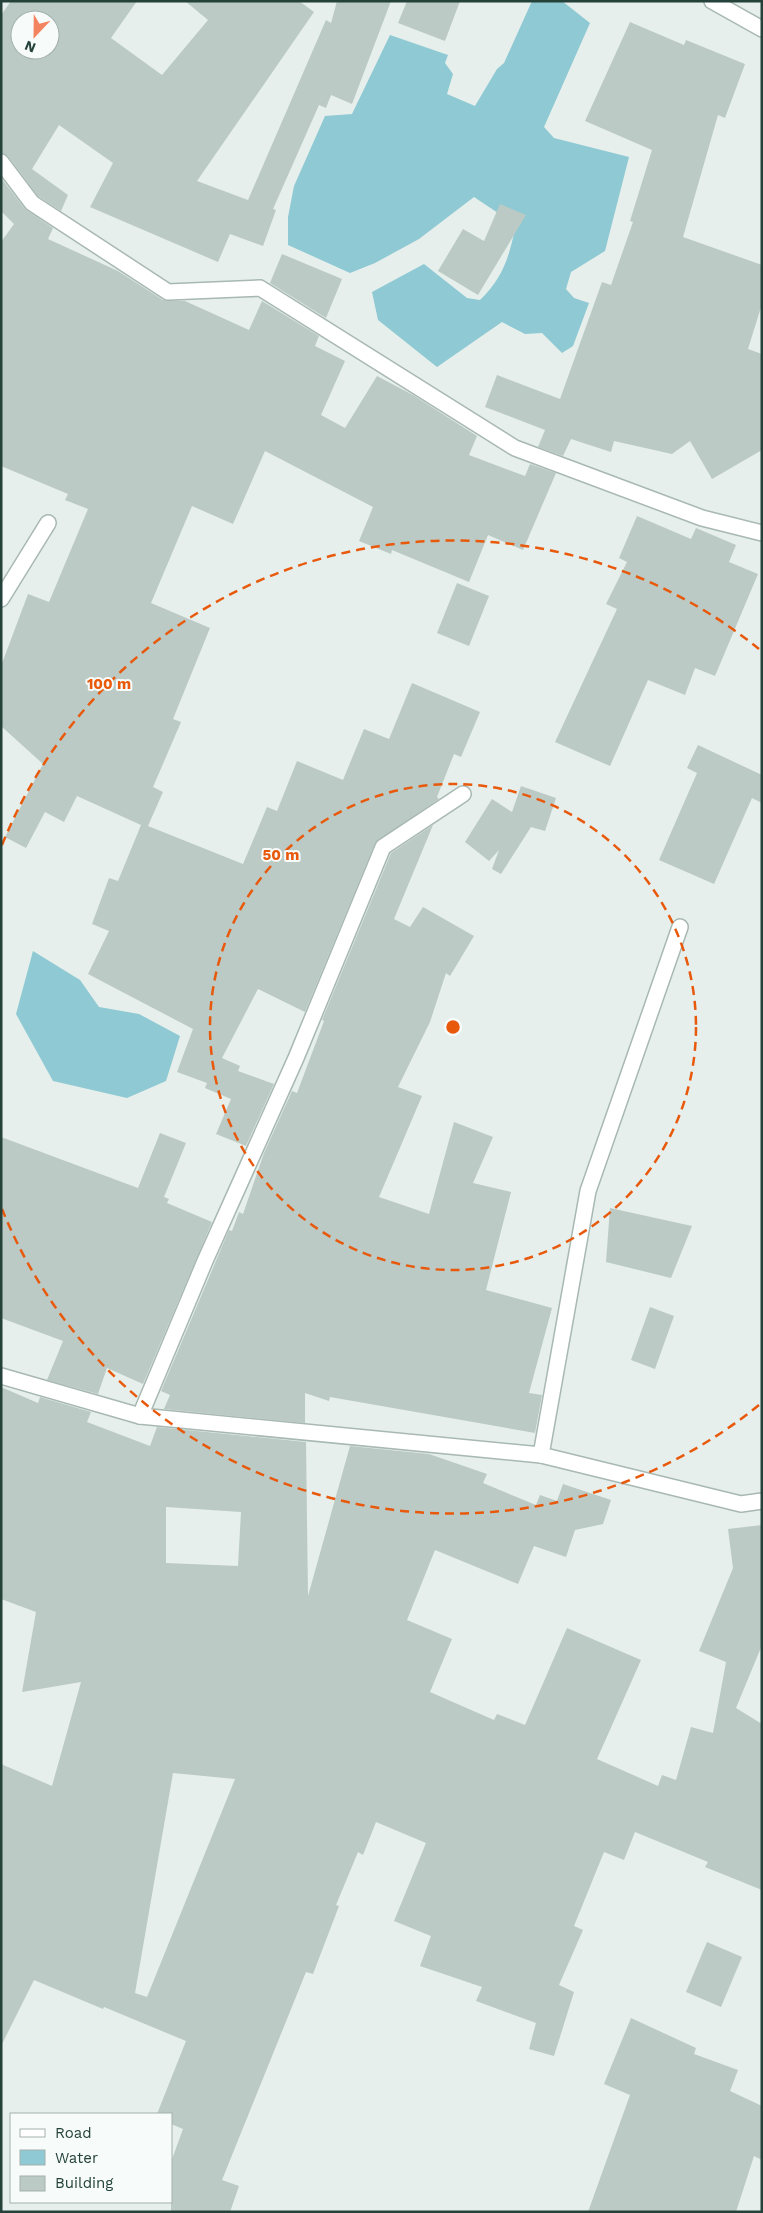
<svg xmlns="http://www.w3.org/2000/svg" width="763" height="2213" viewBox="0 0 763 2213" font-family="'Work Sans',sans-serif">
  <style>
    .water { fill: #8ec9d4 }
    .building { fill: #bbcac4; fill-rule: evenodd }
    .lines { fill: none; stroke-linecap: round; stroke-linejoin: round }
    .street-casing { stroke: #a8b8b2; stroke-width: 18 }
    .street { stroke: #fff; stroke-width: 15 }
    .ring { fill: none; stroke: #e8590c; stroke-width: 2.5; stroke-dasharray: 9 6 }
    .centre { fill: #e8590c; stroke: #f7fbf9; stroke-width: 2.5 }
    .ring-label { font-size: 15px; text-anchor: middle; font-weight: bold; fill: #e8590c; stroke: #f7fbf9; stroke-width: 4; stroke-linejoin: round; paint-order: stroke }
  </style>
  <rect width="100%" height="100%" fill="#e6efeb"/>
  <g class="water">
    <path d="M532 1H562L590 23 544 127 554 138 629 157 605 251 571 272 566 289 574 298 589 303 573 346 562 353 542 333 525 334 502 322 437 367 378 320 372 292 424 264 467 298 480 300C504 277 509 256 516 225L474 197 419 239 375 263 350 273 288 245V217L294 186 325 116 352 114 390 35 448 55 445 63 453 74 447 94 475 106 497 69 504 63Z"/>
    <path d="M33 951 80 980 99 1007 139 1014 180 1036 166 1081 127 1098 53 1081 16 1014Z"/>
  </g>
  <g class="building">
    <path d="M11 1H137L111 38 162 75 208 20 185 1H299L314 12 197 181 248 200 326 20 331 23 337 1H391L352 104 331 95 326 108 319 105 273 209 276 210 263 246 230 234 218 262 90 207 113 163 59 125 32 169 68 195 61 211 38 196 8 156 1 153V15ZM20 20H50V50H20Z"/>
    <path d="M407 1H460L445 41 398 23Z"/>
    <path d="M630 22 684 45 686 40 745 64 725 118 718 115 683 237 762 265V304L748 349 762 354V450L712 479 690 441 672 454 614 441 611 452 571 439 563 456 538 447 545 430 485 407 497 375 560 399 602 282 611 285 633 222 630 221 652 150 585 121Z"/>
    <path d="M1 178 25 209 53 228 48 239 118 271 163 300 185 301 249 330 262 301 319 336 315 346 345 361 321 415 345 428 377 376 413 395 477 436 469 455 525 476 530 464 556 473 523 550 488 535 469 582 392 550 391 554 359 541 373 507 265 451 233 524 192 506 151 603 210 628 173 719 181 722 153 787 163 792 148 826 243 864 267 807 277 811 297 761 343 780 364 729 389 739 412 683 480 712 461 757 454 754 437 797 439 799 375 843 305 1012 258 989 222 1058 240 1066 238 1071 274 1084 246 1146 216 1134 231 1099 205 1088 207 1083 177 1072 193 1029 88 974 109 931 92 924 109 878 118 881 141 825 77 796 64 822 45 812 26 848 5 837 43 764 1 726V666L28 594 49 602 88 509 65 500 68 494 1 466V242L14 224 1 211Z"/>
    <path d="M500 204 526 215 478 295 438 271 463 229 484 241Z"/>
    <path d="M282 254 342 279 326 318 270 283Z"/>
    <path d="M637 516 691 539 696 528 736 545 729 562 758 574 715 676 695 668 685 695 648 680 610 766 555 742 617 609 606 604 627 562 619 558Z"/>
    <path d="M457 583 489 596 469 646 437 633Z"/>
    <path d="M698 745 762 775V803L752 798 714 884 659 860 697 773 687 768Z"/>
    <path d="M521 786 556 798 545 831 531 827 501 874 492 869 499 850 489 861 465 842 492 799 512 812Z"/>
    <path d="M433 825 394 919 410 927 423 907 474 936 450 976 446 973 430 1022 398 1087 422 1096 379 1197 429 1214 454 1122 493 1137 473 1183 511 1192 486 1290 552 1308 529 1393 542 1395 535 1433 330 1397 329 1401 305 1393V1423L164 1409 170 1395 161 1391 229 1230 232 1231 239 1212 243 1214 264 1153 292 1091 297 1093 324 1021 322 1020 391 853Z"/>
    <path d="M160 1133 186 1143 164 1197 169 1199 167 1203 212 1222 143 1384 107 1368 98 1394 47 1380 63 1341 1 1318V1137L138 1188Z"/>
    <path d="M610 1208 692 1226 671 1278 606 1262Z"/>
    <path d="M650 1307 674 1316 655 1369 631 1360Z"/>
    <path d="M1 1387 38 1403 40 1397 91 1412 87 1422 150 1446 157 1427 306 1442 308 1596 350 1446 429 1454 487 1474 483 1483 536 1505 540 1495 557 1501 563 1484 611 1500 603 1524 575 1530 566 1557 534 1546 518 1584 435 1550 407 1620 452 1639 430 1692 494 1720 497 1714 525 1725 567 1628 641 1660 597 1759 658 1786 662 1775 676 1780 691 1727 713 1733 726 1662 699 1651 733 1568 728 1529 762 1525V1645L736 1708 762 1724V1890L705 1867 708 1862 635 1832 624 1860 604 1852 574 1926 583 1930 559 1985 574 1992 554 2056 529 2049 536 2023 476 2001 482 1987 420 1966 431 1936 394 1921 426 1843 376 1822 363 1855 358 1852 336 1905 339 1906 313 1974 306 1972 222 2180 239 2186 230 2212H171V2162L183 2129 171 2124V2114H157L186 2041 104 2007 103 2009 34 1980 1 2046V1764L52 1786 81 1682 22 1692 36 1612 1 1599ZM166 1507 241 1512 238 1566 166 1563ZM173 1773 235 1779 147 1997 135 1993Z"/>
    <path d="M707 1942 742 1957 721 2007 686 1992Z"/>
    <path d="M631 2018 696 2048 694 2054 738 2070 730 2091 762 2106V2160L754 2156 736 2212H588L630 2095 604 2084Z"/>
  </g>
  <g class="lines">
    <defs>
      <g id="street">
        <path d="M712 1 762 29"/>
        <path d="M1 162 32 203 168 292 260 288 515 448 702 518 762 533"/>
        <path d="M1 599 48 523"/>
        <path d="M1 1376 140 1416 541 1455 741 1504 762 1501"/>
        <path d="M140 1416 205 1261 296 1058 383 847 463 794"/>
        <path d="M541 1455 588 1191 680 927"/>
      </g>
    </defs>
    <use href="#street" class="street-casing"/>
    <use href="#street" class="street"/>
  </g>
  <g class="ring">
    <circle cx="453" cy="1027" r="243"/>
    <path d="M759 1405A486 486 0 0 1 2 1209M2 845A486 486 0 0 1 759 649"/>
  </g>
  <circle cx="453" cy="1027" r="8" class="centre"/>
  <g class="ring-label">
    <text x="109" y="689">100 m</text>
    <text x="281" y="860">50 m</text>
  </g>
  <rect width="763" height="2213" fill="none" stroke="#24423a" stroke-width="5"/>
  <rect x="10" y="2113" width="162" height="90" fill="#f7fbf9" stroke="#a3b1ad"/>
  <rect x="20" y="2129" width="25" height="8" fill="#ffffff" stroke="#a3b1ad"/>
  <text x="55" y="2138" font-size="15" fill="#24423a">Road</text>
  <rect x="20" y="2150" width="25" height="15" fill="#8ec9d4" stroke="#a3b1ad"/>
  <text x="55" y="2163" font-size="15" fill="#24423a">Water</text>
  <rect x="20" y="2176" width="25" height="15" fill="#bbcac4" stroke="#a3b1ad"/>
  <text x="55" y="2188" font-size="15" fill="#24423a">Building</text>
  <g transform="translate(35 35) rotate(202)"><circle r="24" fill="#f7fbf9" stroke="#a3b1ad"/>
  <path d="M0-4L9 19L0 12L-9 19Z" fill="#f4845f"/>
  <text y="-8" font-size="14" font-weight="bold" text-anchor="middle" fill="#24423a">N</text>
  </g>
</svg>
